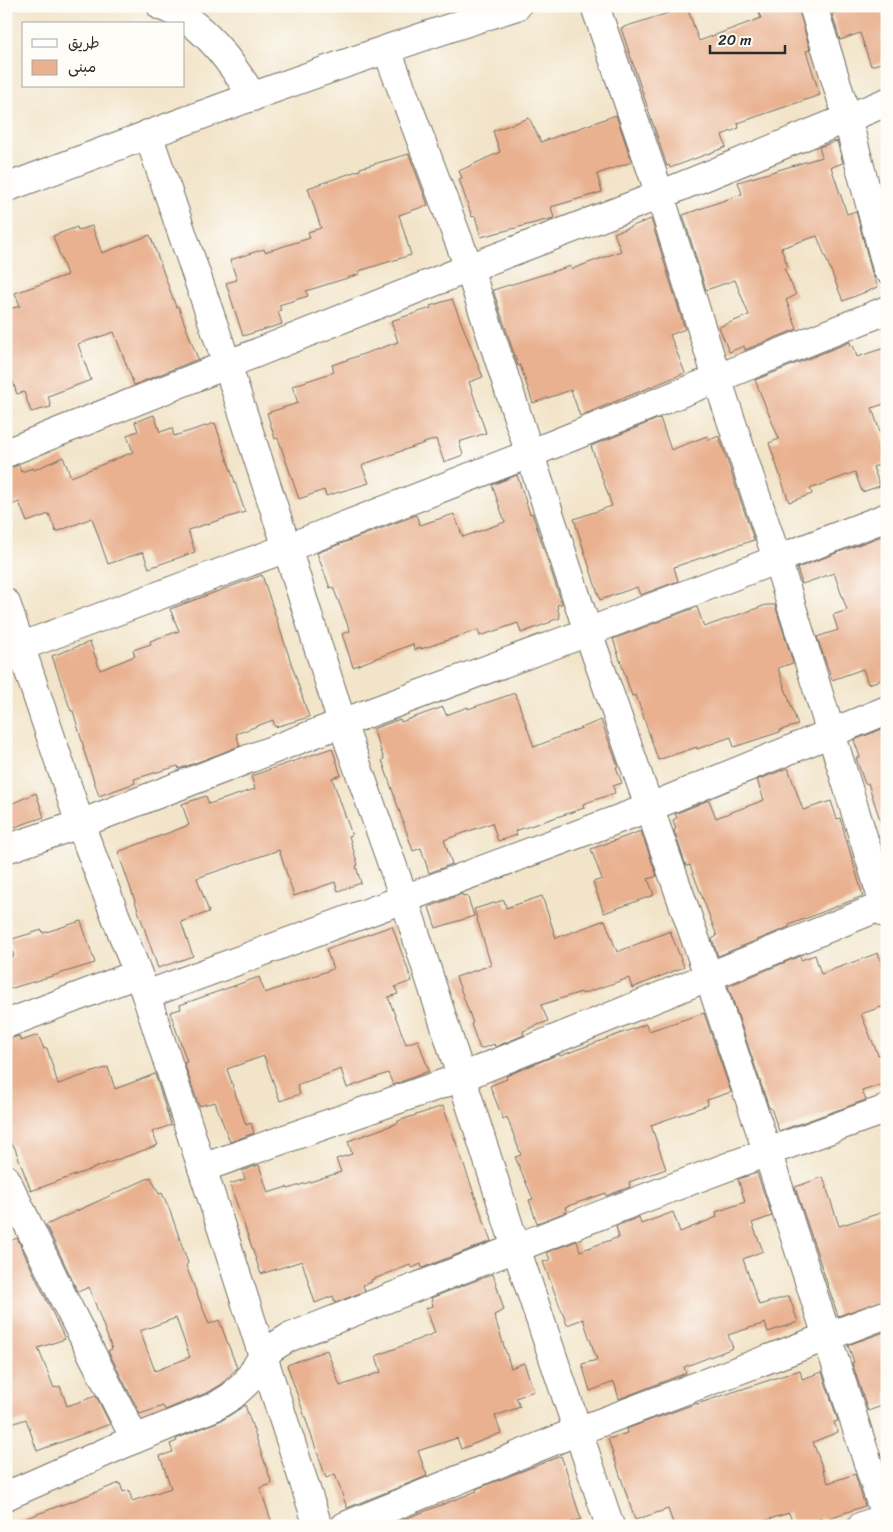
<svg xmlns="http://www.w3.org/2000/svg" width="893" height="1532" viewBox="0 0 893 1532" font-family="Sriracha,'Playpen Sans Arabic',sans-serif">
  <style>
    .building { fill: #e9b190; fill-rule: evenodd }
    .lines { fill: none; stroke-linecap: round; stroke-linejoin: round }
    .minor-casing { stroke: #716c62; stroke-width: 30 }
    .minor { stroke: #fff; stroke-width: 28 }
  </style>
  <rect width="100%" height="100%" fill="#fdfcf7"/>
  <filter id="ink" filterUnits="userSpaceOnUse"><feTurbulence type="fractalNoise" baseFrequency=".02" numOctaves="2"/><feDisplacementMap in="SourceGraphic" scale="10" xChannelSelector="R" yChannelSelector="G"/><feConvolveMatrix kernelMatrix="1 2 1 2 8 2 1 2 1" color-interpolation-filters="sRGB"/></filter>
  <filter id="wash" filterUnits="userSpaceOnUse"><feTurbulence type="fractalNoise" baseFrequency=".0096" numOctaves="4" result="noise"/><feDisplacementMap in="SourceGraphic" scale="20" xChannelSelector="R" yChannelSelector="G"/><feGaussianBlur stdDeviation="1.12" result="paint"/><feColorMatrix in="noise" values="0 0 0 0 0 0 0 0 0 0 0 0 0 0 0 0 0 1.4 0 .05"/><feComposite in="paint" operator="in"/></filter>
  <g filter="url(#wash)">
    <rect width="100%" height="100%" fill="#f2e4c9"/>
    <g id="blocks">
      <g class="building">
        <path d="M756 6H798L810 50 806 51 820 95 738 123 739 128 722 135 726 147 670 168 669 165 667 166 621 28 687 7 699 41 761 18Z"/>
        <path d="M839 6H887V61L871 66 860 33 840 40 832 14 841 11Z"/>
        <path d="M616 115 632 162 597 174 602 192 551 207 554 218 481 237 475 216 472 217 459 179 462 178 459 171 500 152 493 131 529 118 541 142Z"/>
        <path d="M837 141 843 163 831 167 847 214 856 211 872 273 878 287 843 301 817 236 781 248 788 267 784 268 796 295 786 300 797 329 745 350 744 346 729 352 719 327 749 315 735 280 706 290 683 215 742 194 738 182 822 157 819 147Z"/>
        <path d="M409 154 428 205 399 215 411 255 359 271 360 274 306 291 308 296 279 305 281 310 278 311 282 324 243 336 226 283 237 280 230 260 264 249 265 252 310 238 308 232 321 228 308 188 360 170V168Z"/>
        <path d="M651 219 685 329 670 335 685 373 580 416 571 390 533 403 520 365 518 366 493 290 571 266 572 269 621 251 614 233Z"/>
        <path d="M92 226 102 253 150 235 176 307 178 306 198 359 134 385 114 332 78 344 91 380 48 396 51 407 31 412 24 392 17 394 6 362V310L20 306 15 293 67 275 53 236 77 227 78 230Z"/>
        <path d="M452 299 483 377 469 382 486 433 459 442 463 455 444 462 436 439 367 463 362 466 369 483 326 496 324 490 299 499 278 438 275 439 267 413 298 403 292 386 334 372 332 365 398 342 391 321 431 308 430 306Z"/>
        <path d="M850 342 851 346 853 345 857 357 887 347V403L872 408 887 453V462L873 467 880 486 862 492 855 472 810 489 812 494 789 502 769 443 779 439 755 380Z"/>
        <path d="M154 415 160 432 172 428 174 436 215 423 245 512 188 530 195 552 149 568 143 552 108 564 92 518 56 532 49 514 27 522 19 502 6 507V468L19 465 21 472 33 468 34 470 63 457 71 477 133 452 127 435 138 431 135 422Z"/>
        <path d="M660 418 671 450 707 436 709 440 719 436 754 540 674 567 678 581 640 595 637 587 600 600 574 519 612 506 591 446Z"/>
        <path d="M517 475 530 514 532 513 562 604 557 605 560 618 551 621V622L521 633 518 623 480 636 478 630 421 649V647L414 650 413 644 353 667 342 634 350 631 333 587 330 588 317 553 416 515 420 525 454 514 463 537 505 522 492 485Z"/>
        <path d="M887 534V678L868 684 863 669 832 680 817 637 838 630 833 615 847 610 834 573 802 584 797 568Z"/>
        <path d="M262 575 309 717 275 727 273 720 236 734 240 746 179 769 178 766 134 779 135 783 99 796 83 748H84L73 711H71L52 656 90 642 100 670 135 656 133 650 151 644 150 641 179 631 170 609Z"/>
        <path d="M766 605H775L793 663 778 668 798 725 780 730V732L734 747 731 737 697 749V747L658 760 636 695 632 696 613 639 697 607 704 627Z"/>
        <path d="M515 693 534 747 601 720 618 766 616 767 622 783 613 786 615 793 583 804 584 808 515 831 517 835 498 841 492 823 444 840 452 864 429 873 421 848 413 851 382 760 384 759 373 729 400 719 401 722 443 707 446 715 468 707V709Z"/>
        <path d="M887 727V828L883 829 868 783 865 784 856 758 860 757 854 740Z"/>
        <path d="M332 748 341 775 332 778 352 835 349 836 358 865 356 866 361 883 338 891 335 882 294 896 279 850 197 878 209 912 181 922 193 956 158 968 118 852 189 825 182 804 206 796 209 804 255 789 251 776Z"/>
        <path d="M788 768 803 810 831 801 837 819 840 818 863 896 807 918 789 925V927L718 956 712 939 717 936 690 865 686 866 674 830 676 829 673 820 677 818 675 814 709 800 716 818 764 800 757 780Z"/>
        <path d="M36 793 44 817 6 830V806Z"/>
        <path d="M641 831 657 876 648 879 654 895 604 913 593 882 602 879 591 849Z"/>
        <path d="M462 894 463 896 467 895 474 916 436 928 429 907Z"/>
        <path d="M542 896 556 938 605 920 617 952 670 931 684 967 632 988 629 978 582 994 581 992 541 1005 548 1021 523 1031 524 1035 495 1047 494 1044 480 1049 471 1024 473 1023 456 977 491 965 474 909 504 900 506 908Z"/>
        <path d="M81 921 95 963 6 990V959L14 956 9 940 42 930 43 933Z"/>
        <path d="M392 926 412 981 395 987 398 994 388 997 406 1044 418 1040 429 1071 393 1085 388 1073 347 1088 341 1069 297 1085 300 1094 280 1101 264 1056 227 1069 246 1125 251 1123 254 1133 230 1142 215 1102 199 1106 184 1063 187 1062 170 1012 181 1009 180 1005 259 977 265 993 333 969 326 949Z"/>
        <path d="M878 953 887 977V1005L861 1014 878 1055 887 1052V1083L862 1091 866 1100 779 1131 771 1108H769L728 986 800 956 801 960 815 955 821 974Z"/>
        <path d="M704 1013 731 1092 707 1100 708 1105 651 1125 666 1169 629 1182 630 1187 606 1196V1193L565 1207 566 1212 537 1223 529 1200 533 1199 515 1157 521 1155 507 1117 503 1119 490 1086 507 1079 506 1076 559 1054 560 1056 646 1024 649 1031Z"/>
        <path d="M38 1035 44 1049 47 1048 58 1084 108 1067 115 1089 155 1074 171 1125 152 1132 158 1145 31 1191 14 1146H12L6 1131V1039L19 1036 21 1041Z"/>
        <path d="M443 1106 491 1241 422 1268 421 1264 412 1268 410 1265 371 1280 372 1282 363 1285 365 1291 335 1303 333 1296 315 1303 302 1261 261 1274 230 1184 245 1179 242 1171 259 1165 268 1193 287 1187 288 1189 341 1172 336 1159 352 1154 348 1141 398 1123V1121Z"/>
        <path d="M757 1173 772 1216 752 1223 763 1251 743 1259 759 1305 789 1296 798 1322 768 1332 765 1323 728 1335 733 1348 684 1367 686 1373 619 1399 614 1382 590 1391 582 1364 597 1360 583 1319 567 1325 543 1262 550 1260 547 1252 577 1241 580 1251 619 1237 616 1226 639 1217 641 1224 673 1212 680 1232 717 1217 716 1212 745 1202 738 1179Z"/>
        <path d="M151 1177 159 1194 162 1193 169 1208 188 1263 186 1266 209 1324 219 1320 237 1368 222 1384 209 1392 165 1410 163 1406 140 1414 108 1351 112 1349 89 1287 78 1292 46 1225ZM176 1318 190 1357 155 1371 140 1331Z"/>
        <path d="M823 1177 839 1226 887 1211V1299L838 1316 795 1187Z"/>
        <path d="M17 1238 65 1339 38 1348 54 1388 60 1386 67 1406 96 1396 110 1424 37 1451 26 1419 6 1426V1243Z"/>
        <path d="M493 1274 504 1310 494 1315 511 1368 524 1363 534 1391 516 1398 520 1407 495 1416 501 1433 461 1449 457 1438 418 1451 427 1476 347 1508 335 1474 326 1478 287 1365 327 1350 340 1386 381 1372 376 1356 435 1333 426 1308 433 1306 431 1298Z"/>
        <path d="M887 1331V1404L868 1411 852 1363 854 1362 848 1345Z"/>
        <path d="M800 1370 802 1379 822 1372 838 1421 834 1422 838 1432 813 1442 828 1483 855 1474 865 1506 823 1520 822 1518 798 1526H794L789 1513 747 1526H674L668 1509 635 1520 608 1439 627 1433 626 1429 697 1403V1404Z"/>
        <path d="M245 1405 272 1484 260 1488 273 1526H11V1524L120 1483 123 1492 129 1490 132 1501 171 1488 160 1456 173 1452 170 1444 177 1441 176 1439 224 1419Z"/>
        <path d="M561 1456 570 1481 569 1482 581 1519 562 1526H387L477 1491 476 1489Z"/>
      </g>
    </g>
  </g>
  <g filter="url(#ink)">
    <use href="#blocks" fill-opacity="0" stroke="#716c62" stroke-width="1"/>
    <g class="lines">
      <defs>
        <g id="minor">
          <path d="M161 6C203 21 230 61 253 97"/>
          <path d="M595 6 660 195 717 378 777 559 887 914"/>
          <path d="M813 6 847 117 887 269"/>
          <path d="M387 50 469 268 588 632 709 978 767 1151 887 1522"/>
          <path d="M148 134 227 364 287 548 342 723 404 898 516 1248 610 1526"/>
          <path d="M6 188C175 124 345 61 517 6"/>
          <path d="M6 453 469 268 660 195 887 102"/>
          <path d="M6 603 80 824 146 995 318 1526"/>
          <path d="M6 652 287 548 529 454 887 310"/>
          <path d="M6 849 80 824 342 723 588 632 887 517"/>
          <path d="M146 995 648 808 887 710"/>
          <path d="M6 1024 137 974"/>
          <path d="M202 1168 462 1077 887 904"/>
          <path d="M6 1179 64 1299 135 1439"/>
          <path d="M6 1496 135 1439 216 1406 232 1396 246 1383 263 1356 272 1348 288 1338C487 1259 685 1180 887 1109"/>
          <path d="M345 1526 578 1431 887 1314"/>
          <path d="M862 1526 887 1517"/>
        </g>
      </defs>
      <use href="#minor" class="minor-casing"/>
      <use href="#minor" class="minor"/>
    </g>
  </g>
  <rect width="893" height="1532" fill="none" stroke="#fdfcf7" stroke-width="25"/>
  <rect x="22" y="22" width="162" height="65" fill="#fdfcf7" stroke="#a9a8a5"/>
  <rect x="32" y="39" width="25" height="8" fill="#ffffff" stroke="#a9a8a5"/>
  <text x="68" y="48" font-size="15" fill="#2b2b2b">طريق</text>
  <rect x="32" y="60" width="25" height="15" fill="#e9b190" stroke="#a9a8a5"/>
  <text x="68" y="72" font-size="15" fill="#2b2b2b">مبنى</text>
  <path d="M710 45v8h75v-8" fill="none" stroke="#2b2b2b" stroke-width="2.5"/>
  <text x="718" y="45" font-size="15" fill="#2b2b2b" stroke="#fdfcf7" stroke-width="4" paint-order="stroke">20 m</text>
</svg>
